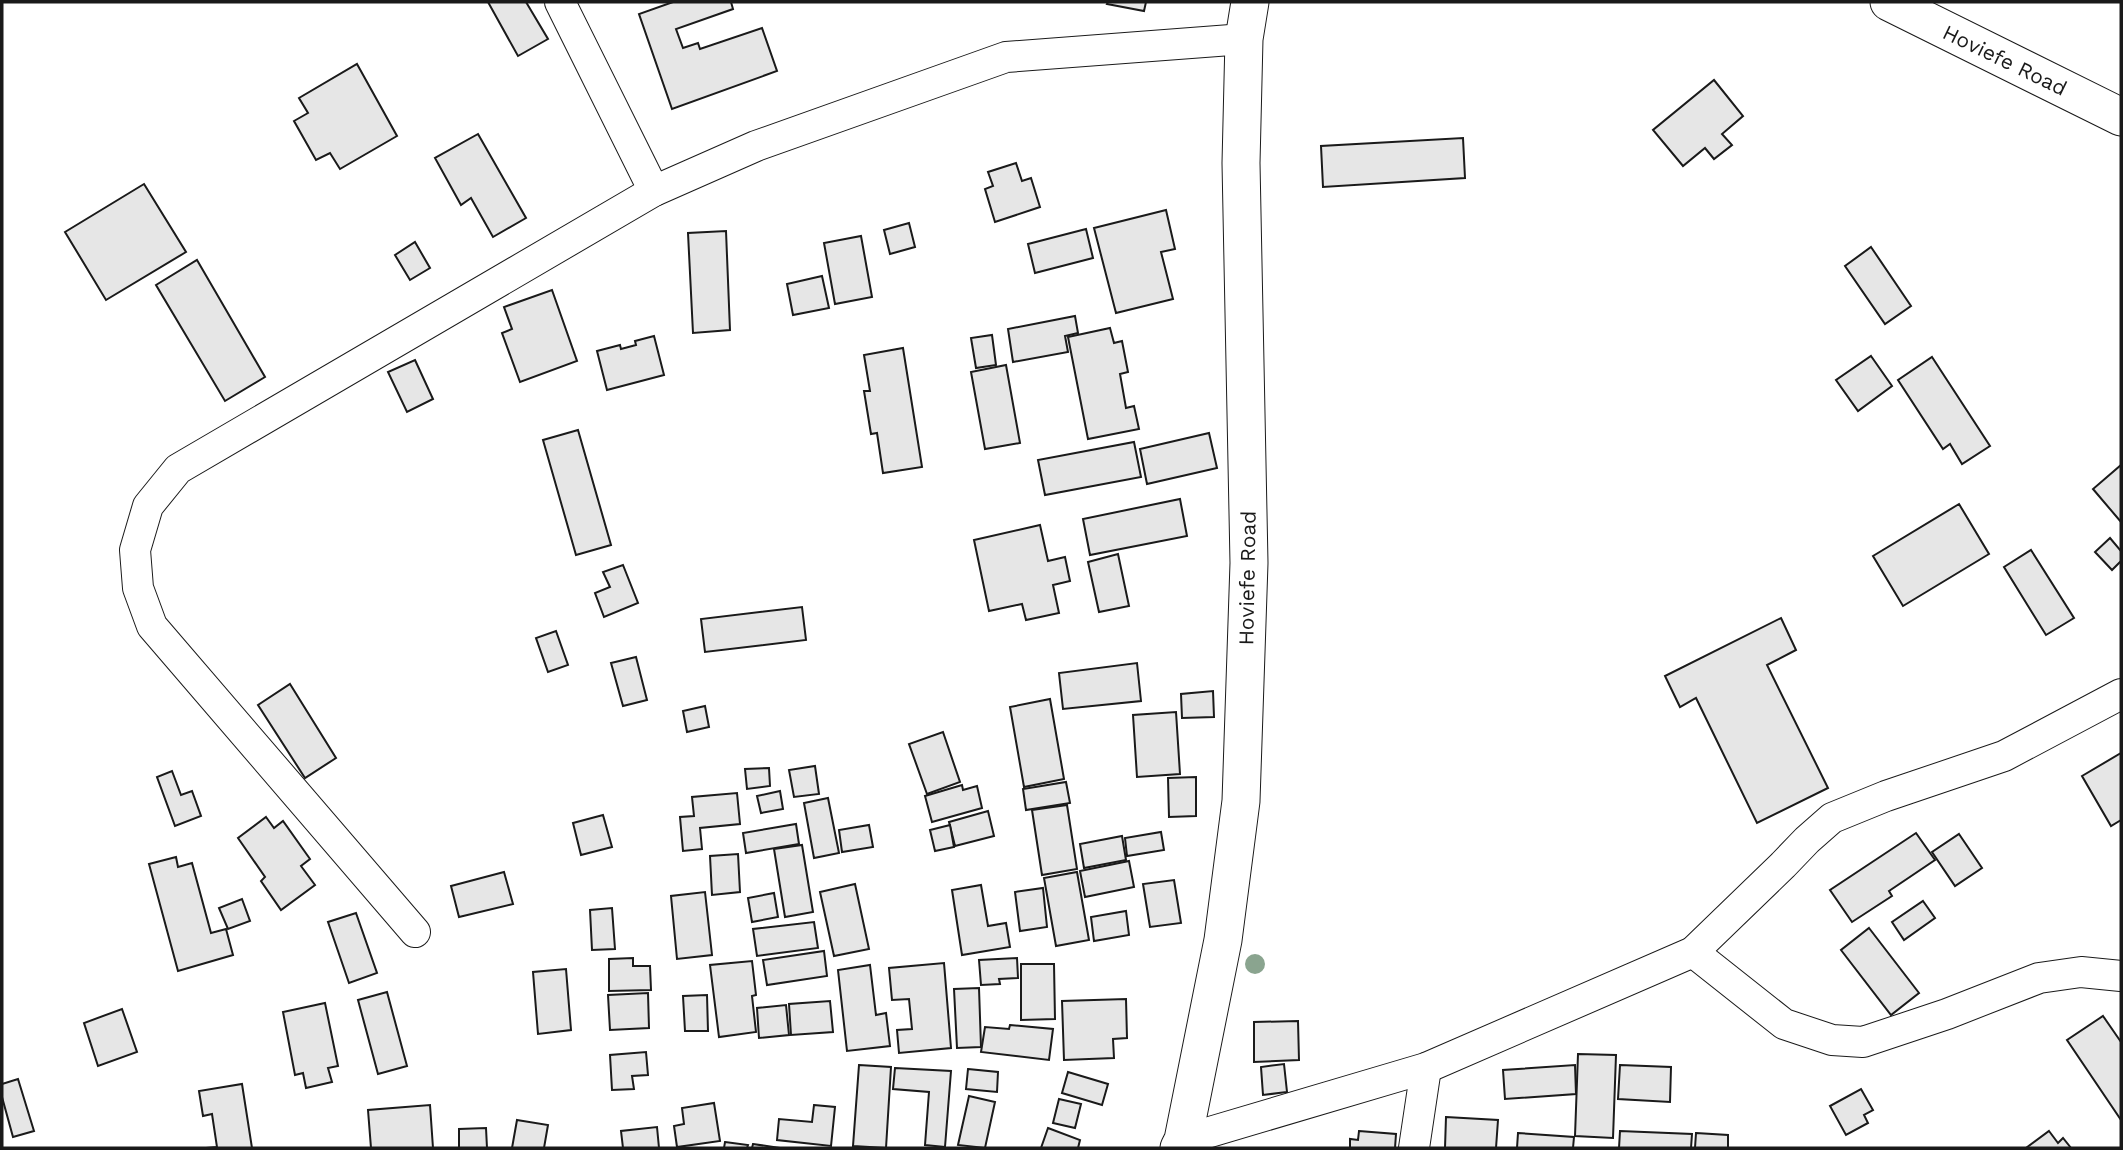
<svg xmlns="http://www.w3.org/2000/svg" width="2123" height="1150" viewBox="0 0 2123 1150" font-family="'Work Sans',sans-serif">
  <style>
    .building { fill: #e6e6e6; stroke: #1a1a1a; stroke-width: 2 }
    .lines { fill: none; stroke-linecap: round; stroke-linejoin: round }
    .minor-casing { stroke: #1a1a1a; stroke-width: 32 }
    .tertiary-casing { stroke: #1a1a1a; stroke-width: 39 }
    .minor { stroke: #fff; stroke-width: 30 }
    .tertiary { stroke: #fff; stroke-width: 37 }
    .tree { fill: #8aa48f }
    .labels { text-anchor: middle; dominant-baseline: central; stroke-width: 5; stroke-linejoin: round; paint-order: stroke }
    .street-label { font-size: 21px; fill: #1a1a1a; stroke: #fff }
  </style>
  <rect width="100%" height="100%" fill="#fff"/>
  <g class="building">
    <path d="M488 2H526L548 39 518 56Z"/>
    <path d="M673 2H731L733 9 676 29 683 48 698 43 700 49 762 28 777 71 672 109 639 14Z"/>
    <path d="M1108 2H1146L1144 11 1107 4Z"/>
    <path d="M357 64 397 136 340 169 330 153 316 160 294 121 308 113 299 98Z"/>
    <path d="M1714 80 1743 116 1722 134 1732 145 1714 159 1705 148 1683 166 1653 130Z"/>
    <path d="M478 134 526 218 493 237 471 198 461 205 435 158Z"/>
    <path d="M1463 138 1465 178 1323 187 1321 146Z"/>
    <path d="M1016 163 1022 181 1031 178 1040 207 995 222 985 189 993 186 988 172Z"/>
    <path d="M144 184 186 252 106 300 65 232Z"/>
    <path d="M1166 210 1175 249 1161 252 1173 299 1116 313 1094 228Z"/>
    <path d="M909 223 915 247 890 254 884 230Z"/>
    <path d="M1086 229 1093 258 1035 273 1028 244Z"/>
    <path d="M726 231 730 330 693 333 688 233Z"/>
    <path d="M861 236 872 297 835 304 824 243Z"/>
    <path d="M415 242 430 268 410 280 395 255Z"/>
    <path d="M1871 247 1911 306 1885 324 1845 266Z"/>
    <path d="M197 260 265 377 225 401 156 285Z"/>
    <path d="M822 276 829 308 793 315 787 284Z"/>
    <path d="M552 290 577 361 520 382 502 333 512 329 504 307Z"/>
    <path d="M1075 316 1078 333 1065 336 1068 352 1013 362 1008 329Z"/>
    <path d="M1110 328 1114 343 1122 341 1128 372 1120 374 1126 408 1134 406 1139 429 1088 439 1068 337Z"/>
    <path d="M992 335 996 365 976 368 971 338Z"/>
    <path d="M654 336 664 375 607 390 597 351 620 345 621 349 636 345 635 341Z"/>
    <path d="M903 348 922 467 883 473 877 433 871 434 864 391H870L864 355Z"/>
    <path d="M1871 356 1892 386 1858 411 1836 380Z"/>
    <path d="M1932 357 1990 446 1962 464 1950 444 1943 449 1898 380Z"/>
    <path d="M415 360 433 399 407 412 388 372Z"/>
    <path d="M1006 365 1020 443 985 449 971 372Z"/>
    <path d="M578 430 611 545 576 555 543 440Z"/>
    <path d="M1209 433 1217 468 1147 484 1140 449Z"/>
    <path d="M1134 442 1141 477 1045 495 1038 460Z"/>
    <path d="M2121 465V522L2093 489Z"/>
    <path d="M1180 499 1187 536 1090 555 1083 519Z"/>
    <path d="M1959 504 1989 554 1903 606 1873 556Z"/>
    <path d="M1040 525 1048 561 1065 557 1070 581 1053 585 1059 613 1026 620 1022 604 989 611 974 540Z"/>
    <path d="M2110 538 2121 551V561L2112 570 2095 552Z"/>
    <path d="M2031 550 2074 618 2046 635 2004 567Z"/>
    <path d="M1118 554 1129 606 1099 612 1088 562Z"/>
    <path d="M623 565 638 603 604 617 595 593 610 587 603 572Z"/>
    <path d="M802 607 806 640 705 652 701 619Z"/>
    <path d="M1781 618 1796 650 1767 665 1828 788 1757 823 1696 698 1680 707 1665 676Z"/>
    <path d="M556 631 568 665 548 672 536 638Z"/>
    <path d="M636 657 647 700 623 706 611 663Z"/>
    <path d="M1137 663 1141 701 1063 709 1059 673Z"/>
    <path d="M290 684 336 758 305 778 258 705Z"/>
    <path d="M1213 691 1214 717 1182 718 1181 694Z"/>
    <path d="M1050 699 1064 779 1024 787 1010 707Z"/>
    <path d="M705 706 709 727 687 732 683 711Z"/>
    <path d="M1176 712 1180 774 1137 777 1133 715Z"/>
    <path d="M943 732 960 782 927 794 909 744Z"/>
    <path d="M2121 753V820L2111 826 2082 776Z"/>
    <path d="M815 766 819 794 794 797 789 770Z"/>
    <path d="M769 768 770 786 747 789 745 769Z"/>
    <path d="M172 771 181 795 192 791 201 816 175 826 157 777Z"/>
    <path d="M1196 777V816L1169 817 1168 778Z"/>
    <path d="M1066 782 1070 803 1026 810 1023 789Z"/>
    <path d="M962 785 963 790 977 786 982 808 932 822 925 796Z"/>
    <path d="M780 791 783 809 761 813 757 796Z"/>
    <path d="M737 793 740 824 700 828 702 849 683 851 680 817 694 816 692 797Z"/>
    <path d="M828 798 839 853 814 858 804 803Z"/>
    <path d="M1067 805 1077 869 1042 875 1032 810Z"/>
    <path d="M988 811 994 836 955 846 949 822Z"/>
    <path d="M603 815 612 847 581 855 573 823Z"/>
    <path d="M266 817 274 828 283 821 310 859 301 866 315 885 281 910 261 881 265 877 238 838Z"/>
    <path d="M796 824 799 844 746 853 743 833Z"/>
    <path d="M869 825 873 847 842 852 839 830Z"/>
    <path d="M950 825 954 847 935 851 930 830Z"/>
    <path d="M1161 832 1164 850 1127 856 1125 838Z"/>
    <path d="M1916 833 1935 860 1889 891 1892 896 1852 922 1830 890Z"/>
    <path d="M1959 834 1982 868 1955 886 1932 852Z"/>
    <path d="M1122 836 1126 860 1084 868 1080 844Z"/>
    <path d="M802 845 813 912 785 917 774 849Z"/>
    <path d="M738 854 740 892 712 895 710 856Z"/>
    <path d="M176 857 178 867 192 863 211 933 226 929 233 955 178 971 149 864Z"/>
    <path d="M1129 861 1134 887 1085 897 1080 871Z"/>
    <path d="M504 872 513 904 459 917 451 886Z"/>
    <path d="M1077 872 1089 940 1056 946 1044 878Z"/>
    <path d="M1174 880 1181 923 1150 927 1143 884Z"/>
    <path d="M855 884 869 949 834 956 820 892Z"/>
    <path d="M981 885 988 926 1006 923 1010 947 962 955 952 890Z"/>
    <path d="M1043 888 1047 927 1020 931 1015 892Z"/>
    <path d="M705 892 712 955 677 959 671 896Z"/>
    <path d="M774 893 778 917 752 922 748 898Z"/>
    <path d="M242 899 250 921 228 929 219 908Z"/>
    <path d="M1923 901 1935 918 1904 940 1892 922Z"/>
    <path d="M612 908 615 949 592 950 590 910Z"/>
    <path d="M1126 911 1129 935 1094 941 1091 917Z"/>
    <path d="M356 913 377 973 349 983 328 922Z"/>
    <path d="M814 922 818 948 757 956 753 929Z"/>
    <path d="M1869 928 1919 993 1891 1015 1841 950Z"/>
    <path d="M824 951 827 976 767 985 763 960Z"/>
    <path d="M633 958V966H650L651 990 609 991V959Z"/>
    <path d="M1017 958 1018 978 999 979 1000 984 981 985 979 960Z"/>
    <path d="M752 961 756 995 752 996 756 1032 719 1037 710 965Z"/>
    <path d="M944 963 951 1048 899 1053 897 1030 912 1029 909 999 892 1000 889 968Z"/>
    <path d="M1021 964H1054L1055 1019 1021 1020Z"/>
    <path d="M870 965 876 1015 886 1013 890 1046 847 1051 838 970Z"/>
    <path d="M566 969 571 1030 538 1034 533 972Z"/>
    <path d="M979 988 981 1047 957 1048 954 989Z"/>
    <path d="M387 992 407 1066 378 1074 358 1000Z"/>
    <path d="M648 993 649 1028 610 1030 608 995Z"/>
    <path d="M707 995 708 1031H685L683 996Z"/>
    <path d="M1126 999 1127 1038 1113 1039 1114 1058 1064 1060 1062 1001Z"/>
    <path d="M830 1001 833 1032 791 1035 789 1004Z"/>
    <path d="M325 1003 338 1066 328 1068 332 1082 306 1088 303 1073 295 1075 283 1012Z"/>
    <path d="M786 1005 789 1035 759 1038 757 1008Z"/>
    <path d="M122 1009 137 1052 98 1066 84 1023Z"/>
    <path d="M2103 1016 2121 1042V1120L2067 1040Z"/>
    <path d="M1298 1021 1299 1060 1254 1062V1022Z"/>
    <path d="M1010 1025 1053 1029 1049 1060 981 1052 985 1027 1009 1029Z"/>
    <path d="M646 1052 648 1075 632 1076 634 1089 612 1090 610 1055Z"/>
    <path d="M1578 1054 1616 1055 1613 1138 1575 1136Z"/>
    <path d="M1284 1064 1287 1092 1263 1095 1261 1067Z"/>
    <path d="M859 1065 891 1067 886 1148 853 1146Z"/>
    <path d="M1575 1065 1576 1094 1505 1099 1503 1070Z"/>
    <path d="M1620 1065 1671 1067 1670 1102 1618 1099Z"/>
    <path d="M895 1068 951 1071 945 1147 925 1145 929 1092 893 1089Z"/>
    <path d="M968 1069 998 1072 997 1092 966 1089Z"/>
    <path d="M1068 1072 1108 1084 1102 1105 1062 1093Z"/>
    <path d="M18 1079 34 1131 13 1137 2 1097V1084Z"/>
    <path d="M242 1084 252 1148H206L217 1147 212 1114 203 1116 199 1091Z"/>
    <path d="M1861 1089 1873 1110 1864 1115 1868 1123 1846 1135 1830 1106Z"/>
    <path d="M969 1096 995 1102 985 1148 958 1145Z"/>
    <path d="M1059 1099 1081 1104 1075 1128 1053 1123Z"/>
    <path d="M714 1103 720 1141 677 1147 674 1126 684 1124 682 1108Z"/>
    <path d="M430 1105 433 1148H371L368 1110Z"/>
    <path d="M814 1105 835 1107 831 1146 777 1140 779 1119 812 1122Z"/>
    <path d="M1446 1117 1498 1120 1496 1148H1445Z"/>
    <path d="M517 1120 548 1125 544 1148H512Z"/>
    <path d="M657 1127 659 1148H623L621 1131Z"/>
    <path d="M486 1128 487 1148H459V1129Z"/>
    <path d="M1048 1128 1080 1140 1078 1148H1041Z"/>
    <path d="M1359 1131 1396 1134 1395 1148H1350V1139L1358 1140Z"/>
    <path d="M1620 1131 1692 1134 1691 1148H1619Z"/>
    <path d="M2049 1131 2058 1143 2063 1138 2071 1148H2026Z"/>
    <path d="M1518 1133 1574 1137 1573 1148H1517Z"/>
    <path d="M1696 1133 1728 1135V1148H1695Z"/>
    <path d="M725 1142 748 1145 747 1148H724Z"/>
    <path d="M753 1144 780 1148H752Z"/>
  </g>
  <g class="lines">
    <defs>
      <g id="minor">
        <path d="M560 2 654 191"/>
        <path d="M415 932 152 626 138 588 135 550 148 506 178 469 654 191 756 146 1006 57 1244 39"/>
        <path d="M1693 952 1784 1024 1832 1040 1863 1042 1947 1014 2039 978 2081 972 2121 976"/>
        <path d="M1183 1140 1426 1068 1693 952 1783 865 1807 840 1832 818 1886 796 2004 756 2121 694"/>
        <path d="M1414 1148 1426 1068"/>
      </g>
      <g id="tertiary">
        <path d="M1889 2 2121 117"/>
        <path d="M1179 1148 1183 1140 1223 940 1241 801 1249 563 1241 163 1244 39 1250 2"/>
      </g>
    </defs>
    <use href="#minor" class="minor-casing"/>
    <use href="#tertiary" class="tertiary-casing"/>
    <use href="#minor" class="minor"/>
    <use href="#tertiary" class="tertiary"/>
  </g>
  <circle class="tree" cx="1255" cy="964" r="10"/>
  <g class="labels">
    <g class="street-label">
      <text transform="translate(2005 60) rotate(26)">Hoviefe Road</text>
      <text transform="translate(1247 578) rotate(-89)">Hoviefe Road</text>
    </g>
  </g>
  <rect width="2123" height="1150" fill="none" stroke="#1a1a1a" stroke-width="7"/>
</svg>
